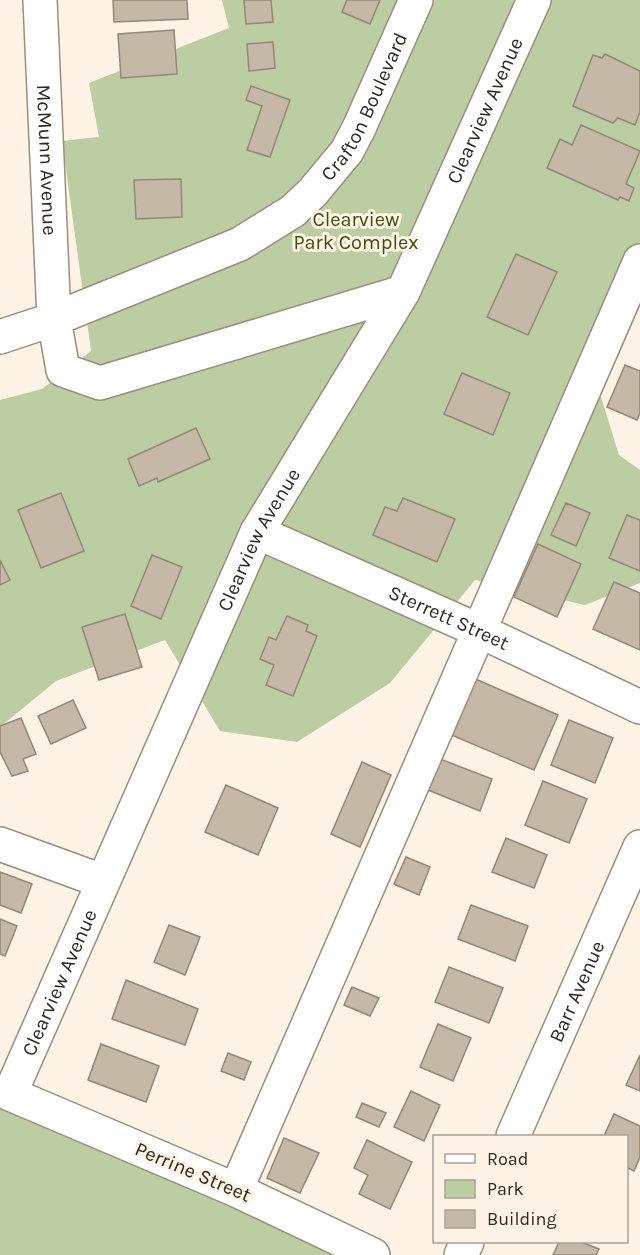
<svg xmlns="http://www.w3.org/2000/svg" width="640" height="1255" viewBox="0 0 640 1255" font-family="Karla,sans-serif">
  <style>
    .green { fill: #bccda4 }
    .building { fill: #c5b8a6; stroke: #938876; stroke-width: 1.5 }
    .lines { fill: none; stroke-linecap: round; stroke-linejoin: round }
    .street-casing { stroke: #9b8e7d; stroke-width: 36 }
    .secondary-casing { stroke: #9b8e7d; stroke-width: 36 }
    .street { stroke: #fff; stroke-width: 33 }
    .secondary { stroke: #fff; stroke-width: 33 }
    .labels { text-anchor: middle; dominant-baseline: central; stroke-width: 6; stroke-linejoin: round; paint-order: stroke }
    .street-label { font-size: 20px; fill: #2d2821; stroke: #fef3e4 }
    .park-label { font-size: 20px; fill: #3b500e; stroke: #fef3e4 }
  </style>
  <rect width="100%" height="100%" fill="#fef3e4"/>
  <g class="green">
    <path d="M222 0H640V266L587 352 619 455 640 470V583L585 605 475 580 390 683 297 742 220 731 165 640 56 681 0 727V400L42 389 91 351 62 141 99 137 89 83 229 28Z"/>
    <path d="M0 1100 368 1255H0Z"/>
  </g>
  <g class="building">
    <path d="M113 0H187L188 19 114 22Z"/>
    <path d="M244 0H271L273 22 246 24Z"/>
    <path d="M347 0H380L370 24 342 12Z"/>
    <path d="M174 30 177 74 121 78 118 34Z"/>
    <path d="M273 42 275 68 249 71 247 44Z"/>
    <path d="M605 54 640 71V112L635 125 618 118 613 123 573 106 593 55 602 58Z"/>
    <path d="M251 86 290 100 270 157 247 150 262 106 246 100Z"/>
    <path d="M581 125 640 151 626 184 634 188 629 201 620 197 618 200 547 168 560 139 572 145Z"/>
    <path d="M181 179 182 217 136 219 134 180Z"/>
    <path d="M516 254 557 272 528 335 487 317Z"/>
    <path d="M625 365 640 371V413L637 420 607 407Z"/>
    <path d="M462 373 510 393 493 435 444 414Z"/>
    <path d="M196 428 210 459 158 482 157 478 139 486 128 459Z"/>
    <path d="M61 493 84 551 41 568 18 510Z"/>
    <path d="M403 498 455 519 437 562 373 535 385 507 397 511Z"/>
    <path d="M566 503 590 513 576 546 551 535Z"/>
    <path d="M627 515 640 520V571L609 558Z"/>
    <path d="M538 544 581 564 557 617 514 597Z"/>
    <path d="M152 555 182 567 161 619 131 606Z"/>
    <path d="M0 560 10 580 0 585Z"/>
    <path d="M614 582 640 593V650L593 629Z"/>
    <path d="M125 614 142 667 99 680 82 627Z"/>
    <path d="M287 616 308 625 306 631 317 636 293 696 266 685 274 665 260 659 269 637 276 640Z"/>
    <path d="M471 677 558 715 534 770 447 733Z"/>
    <path d="M73 700 86 728 51 744 38 716Z"/>
    <path d="M21 718 36 754 23 759 28 771 12 776 0 752V726Z"/>
    <path d="M569 720 613 738 595 783 551 765Z"/>
    <path d="M435 757 492 779 480 811 423 788Z"/>
    <path d="M362 762 391 775 360 847 331 834Z"/>
    <path d="M543 781 587 799 569 843 525 825Z"/>
    <path d="M226 785 278 808 258 855 205 832Z"/>
    <path d="M506 838 547 855 534 888 492 872Z"/>
    <path d="M406 857 430 867 419 895 394 884Z"/>
    <path d="M0 872 32 884 21 913 0 905Z"/>
    <path d="M471 905 528 926 515 961 458 939Z"/>
    <path d="M0 919 17 926 5 956 0 954Z"/>
    <path d="M169 925 200 937 185 975 154 962Z"/>
    <path d="M449 967 503 988 489 1023 435 1002Z"/>
    <path d="M126 980 198 1009 185 1045 112 1019Z"/>
    <path d="M352 987 379 998 370 1016 344 1005Z"/>
    <path d="M438 1024 471 1038 453 1081 420 1067Z"/>
    <path d="M101 1044 159 1066 146 1102 88 1080Z"/>
    <path d="M228 1053 251 1062 244 1080 221 1071Z"/>
    <path d="M640 1055V1091L626 1085Z"/>
    <path d="M411 1091 440 1105 424 1141 394 1127Z"/>
    <path d="M362 1103 386 1113 379 1127 356 1117Z"/>
    <path d="M614 1114 640 1126V1157L634 1171 626 1167V1136H604Z"/>
    <path d="M284 1138 319 1153 300 1193 267 1178Z"/>
    <path d="M367 1140 412 1162 390 1209 359 1194 368 1175 354 1168Z"/>
    <path d="M559 1242H581L599 1249 596 1255H553Z"/>
  </g>
  <g class="lines">
    <defs>
      <g id="street">
        <path id="s1" d="M40 0 54 319 63 370 100 383 403 292"/>
        <path id="s2" d="M257 532 480 631 640 707"/>
        <path d="M0 844 102 881"/>
        <path id="s3" d="M513 1136 640 847"/>
        <path d="M236 1190 640 261"/>
        <path id="s4" d="M373 1255 236 1190 10 1094 257 532 403 292 534 0"/>
        <path d="M461 1255 467 1242"/>
      </g>
      <g id="secondary">
        <path id="s5" d="M0 337 54 319 240 244 293 211 313 192 347 151 359 128 416 0"/>
      </g>
    </defs>
    <use href="#street" class="street-casing"/>
    <use href="#secondary" class="secondary-casing"/>
    <use href="#street" class="street"/>
    <use href="#secondary" class="secondary"/>
  </g>
  <g class="labels">
    <g class="street-label">
      <text stroke="none"><textPath href="#s5" startOffset="448">Crafton Boulevard</textPath></text>
      <text stroke="none"><textPath href="#s4" startOffset="1491">Clearview Avenue</textPath></text>
      <text stroke="none"><textPath href="#s1" startOffset="160">McMunn Avenue</textPath></text>
      <text stroke="none"><textPath href="#s4" startOffset="1005">Clearview Avenue</textPath></text>
      <text stroke="none"><textPath href="#s2" startOffset="210">Sterrett Street</textPath></text>
      <text stroke="none"><textPath href="#s4" startOffset="519">Clearview Avenue</textPath></text>
      <text stroke="none"><textPath href="#s3" startOffset="158">Barr Avenue</textPath></text>
      <text transform="translate(193 1172) rotate(23)">Perrine Street</text>
    </g>
    <g class="park-label">
      <text x="356" y="219">Clearview<tspan x="356" dy="23">Park Complex</tspan></text>
    </g>
  </g>
  <rect x="433" y="1135" width="195" height="108" fill="#fef3e4" stroke="#aaa296" stroke-width="1.5"/>
  <rect x="445" y="1154" width="30" height="9" fill="#ffffff" stroke="#aaa296" stroke-width="1.5"/>
  <text x="487" y="1165" font-size="18" fill="#2d2821">Road</text>
  <rect x="445" y="1180" width="30" height="18" fill="#bccda4" stroke="#aaa296" stroke-width="1.5"/>
  <text x="487" y="1195" font-size="18" fill="#2d2821">Park</text>
  <rect x="445" y="1210" width="30" height="18" fill="#c5b8a6" stroke="#aaa296" stroke-width="1.5"/>
  <text x="487" y="1225" font-size="18" fill="#2d2821">Building</text>
</svg>
